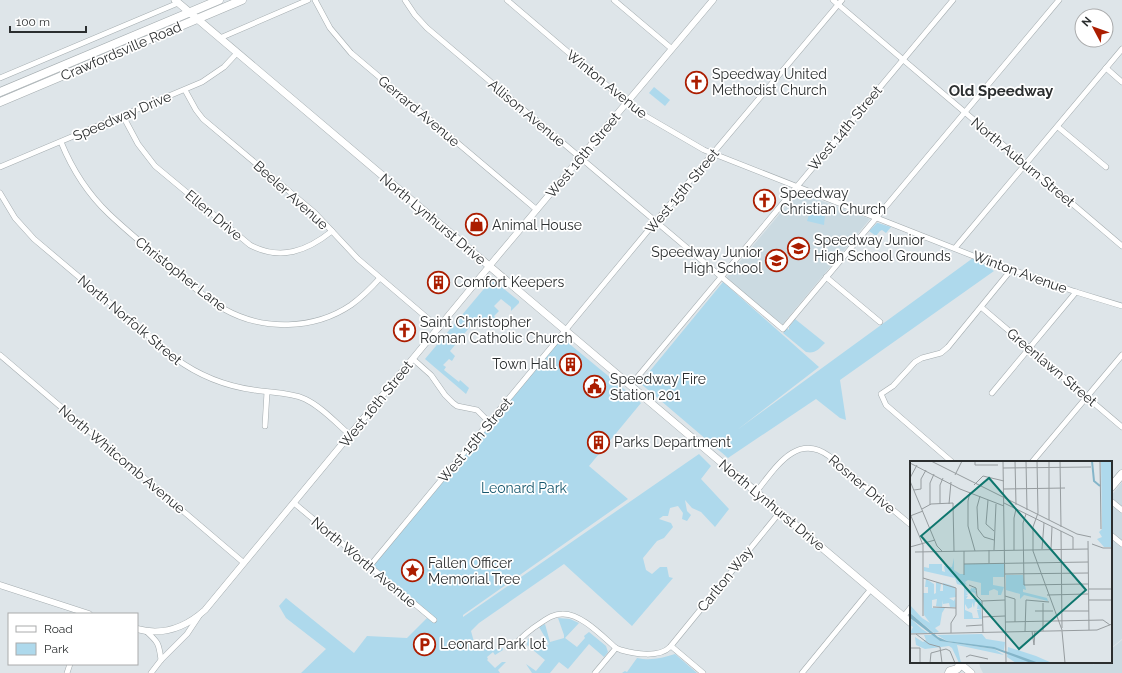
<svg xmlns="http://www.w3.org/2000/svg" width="1122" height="673" viewBox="0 0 1122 673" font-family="Raleway,sans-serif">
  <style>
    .built { fill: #cbdae1 }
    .green { fill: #aed9ec }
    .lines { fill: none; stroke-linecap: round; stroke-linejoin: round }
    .minor-casing { stroke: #a4acaf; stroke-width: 6 }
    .tertiary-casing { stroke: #a4acaf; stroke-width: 7 }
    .secondary-casing { stroke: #a4acaf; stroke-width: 8 }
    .primary-casing { stroke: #a4acaf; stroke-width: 9 }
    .minor { stroke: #fff; stroke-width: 5 }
    .tertiary { stroke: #fff; stroke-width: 6 }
    .secondary { stroke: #fff; stroke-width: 7 }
    .primary { stroke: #fff; stroke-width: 8 }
    .labels { text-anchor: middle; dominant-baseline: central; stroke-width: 3.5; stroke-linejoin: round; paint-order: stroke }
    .street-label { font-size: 14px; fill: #2b2e2f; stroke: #fff }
    .poi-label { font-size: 14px; fill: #2b2e2f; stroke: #fff; text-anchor: start }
    .park-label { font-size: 14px; fill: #17576d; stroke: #fff }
    .neighbourhood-label { font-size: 15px; font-weight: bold; fill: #2b2e2f; stroke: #fff }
    .inset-river { fill: none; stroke: #84b5c9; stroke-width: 2 }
    .inset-road { fill: none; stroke: #969c9f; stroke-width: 1 }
    .view { fill: #0f766e; fill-opacity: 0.15; stroke: #0f766e; stroke-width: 2 }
    .inset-edge { fill: none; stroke: #2b2e2f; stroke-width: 2 }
  </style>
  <rect width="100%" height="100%" fill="#dee5e9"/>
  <g class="built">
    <path d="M798 192 870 219 782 325 726 278Z"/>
    <path d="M1122 482V639L1111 648V496Z"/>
    <path d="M1122 640V673H983L980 667 979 662H1096L1093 665 1097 662H1111V649Z"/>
  </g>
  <g class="green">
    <path d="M654 87 670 100 665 106 649 93Z"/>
    <path d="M810 211 825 215 824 225 807 221Z"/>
    <path d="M877 223H878L891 227 886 233 882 230 880 231 876 236 869 231Z"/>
    <path d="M973 258 994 271 840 380 846 420 840 418 816 399 728 458 640 383 723 282 819 367 737 430Z"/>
    <path d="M492 281 499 285 519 301V303L511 311V307L501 299 494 306 499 311 494 316 498 320 493 327 479 316 450 351 455 356 452 361 449 359 443 365 446 367 444 370 459 382 460 380 469 388 466 394 425 359 488 284Z"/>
    <path d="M795 319 825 343C819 349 815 354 806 352L783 333 787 328 789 330V327Z"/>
    <path d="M561 337 641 403 589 466 628 499 463 615V617L699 454 711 466 701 479 729 509 715 527 701 512 692 508 685 500 687 511 691 515 687 521 682 519 683 513 678 506 670 508 668 516H663L659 519 671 523 673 527 664 538 657 541 643 558 646 570 652 574 660 567H667L669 577 673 578 632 626 564 564 479 623 471 631 475 646 484 651 485 647 491 650 503 648V650L495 655 493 652 487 657 488 659 487 660 495 668 502 662H506L498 670 500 673H301L326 649 286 618 279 606 286 598 354 653 367 636 407 638 427 618 430 620 431 618 369 567Z"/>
    <path d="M558 618 570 619 579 623 565 638 577 647 585 638 584 636 589 632 606 646 608 652 604 657 589 644 568 669 559 662 550 673H532L526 664 536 671 545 660 527 645 528 639 530 637 531 642 538 651 549 644 539 627 545 624 550 642 564 638V635Z"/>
    <path d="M675 654 697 673H622L625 671 627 672 637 658C651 661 662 658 675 654Z"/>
  </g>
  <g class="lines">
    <defs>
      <g id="minor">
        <path d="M315 0 330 28 351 53 537 210"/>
        <path d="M405 0 415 15 427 28 783 329 1059 0"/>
        <path d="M507 0 637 111 704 150 981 259 1076 292 1122 306"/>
        <path d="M614 0 672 49"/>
        <path d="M833 0 1122 246"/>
        <path d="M220 38 308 0"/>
        <path d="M1106 68 1122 82"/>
        <path d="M0 78 178 3"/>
        <path d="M185 90 196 110 203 119 315 213 358 259 439 328"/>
        <path d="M123 116 138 144 155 166 250 245C281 261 307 251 332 231"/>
        <path d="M1058 127 1106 167"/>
        <path d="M61 142C72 169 88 194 109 214 128 232 149 249 169 266 187 281 204 298 224 309 263 331 314 330 351 305 362 297 371 288 380 278"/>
        <path d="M0 167 202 82 224 67 237 53"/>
        <path d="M0 193 15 218 34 239 175 358C198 375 225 386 254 390 271 393 289 392 305 399 322 407 336 423 350 435"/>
        <path d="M955 248 1122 49"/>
        <path d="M826 277 880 322"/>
        <path d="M981 307 1122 427"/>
        <path d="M0 355 244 563"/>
        <path d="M413 359 431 375 445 395 453 403 457 406 477 410 489 422"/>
        <path d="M630 386 953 0"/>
        <path d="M992 393 1076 292"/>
        <path d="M265 426 267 392"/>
        <path d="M952 462 886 405 881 394 893 386 915 362 922 358 941 353 948 347 1011 270"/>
        <path d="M1032 462 1122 355"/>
        <path d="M756 492C775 469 796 432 829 456L911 525"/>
        <path d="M1111 501 1122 510"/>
        <path d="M294 503 434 620"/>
        <path d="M1111 535 1122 544"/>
        <path d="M369 567 656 221 842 0"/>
        <path d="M904 616 911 607"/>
        <path d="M146 631C158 642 159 643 161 660"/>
        <path d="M514 646C522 636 531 629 542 622 548 618 554 614 562 614 581 613 603 637 616 648L621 650C635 654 659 658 670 647L780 512"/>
        <path d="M671 646 703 673"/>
        <path d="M67 673 70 664"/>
        <path d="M151 673 161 660 187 634 199 616"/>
        <path d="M595 673 616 648"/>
        <path d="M802 673 871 589"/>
      </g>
      <g id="tertiary">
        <path d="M0 585 89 614"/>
        <path d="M137 629C163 636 185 628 205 610L496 258 713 0"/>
      </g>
      <g id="secondary">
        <path d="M175 0 911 623"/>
        <path d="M958 662 971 673"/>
      </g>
      <g id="primary">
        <path d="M0 92 219 0"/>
        <path d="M0 102 242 0"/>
        <path d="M1111 487 1122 474"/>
        <path d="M949 673 950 671 957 669 963 662"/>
      </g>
    </defs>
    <use href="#minor" class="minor-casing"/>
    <use href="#tertiary" class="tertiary-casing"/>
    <use href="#secondary" class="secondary-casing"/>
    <use href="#primary" class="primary-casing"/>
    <use href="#minor" class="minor"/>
    <use href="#tertiary" class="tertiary"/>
    <use href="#secondary" class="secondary"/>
    <use href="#primary" class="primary"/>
  </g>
  <defs>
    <symbol id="church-ring" viewBox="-11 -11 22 22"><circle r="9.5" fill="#fff" stroke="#ab1d00" stroke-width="1.5"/><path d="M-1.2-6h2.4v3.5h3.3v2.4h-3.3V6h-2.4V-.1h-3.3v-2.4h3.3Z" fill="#ab1d00"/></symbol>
    <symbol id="shop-ring" viewBox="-11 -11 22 22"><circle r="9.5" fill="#fff" stroke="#ab1d00" stroke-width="1.5"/><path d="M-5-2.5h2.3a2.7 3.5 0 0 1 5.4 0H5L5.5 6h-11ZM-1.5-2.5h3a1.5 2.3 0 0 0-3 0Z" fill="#ab1d00"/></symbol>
    <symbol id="school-ring" viewBox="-11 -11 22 22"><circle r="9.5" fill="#fff" stroke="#ab1d00" stroke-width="1.5"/><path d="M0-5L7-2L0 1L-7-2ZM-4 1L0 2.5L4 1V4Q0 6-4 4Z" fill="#ab1d00"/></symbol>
    <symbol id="building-ring" viewBox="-11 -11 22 22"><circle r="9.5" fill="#fff" stroke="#ab1d00" stroke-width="1.5"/><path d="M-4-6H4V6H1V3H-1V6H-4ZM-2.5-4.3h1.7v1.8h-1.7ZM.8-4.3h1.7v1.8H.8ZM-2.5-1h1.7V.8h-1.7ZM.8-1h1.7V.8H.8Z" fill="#ab1d00"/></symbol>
    <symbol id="civic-ring" viewBox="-11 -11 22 22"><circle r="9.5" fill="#fff" stroke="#ab1d00" stroke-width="1.5"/><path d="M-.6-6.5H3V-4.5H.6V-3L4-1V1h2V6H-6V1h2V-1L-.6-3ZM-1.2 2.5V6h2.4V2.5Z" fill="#ab1d00"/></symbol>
    <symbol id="sight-ring" viewBox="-11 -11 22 22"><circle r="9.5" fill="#fff" stroke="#ab1d00" stroke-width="1.5"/><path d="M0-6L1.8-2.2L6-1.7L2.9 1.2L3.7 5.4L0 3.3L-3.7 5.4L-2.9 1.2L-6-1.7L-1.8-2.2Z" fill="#ab1d00"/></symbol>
    <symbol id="parking-ring" viewBox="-11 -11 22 22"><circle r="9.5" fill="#fff" stroke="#ab1d00" stroke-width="1.5"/><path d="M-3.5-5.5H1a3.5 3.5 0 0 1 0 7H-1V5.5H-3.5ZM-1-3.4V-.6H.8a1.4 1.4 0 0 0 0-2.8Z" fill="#ab1d00"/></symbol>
  </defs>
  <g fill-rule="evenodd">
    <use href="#church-ring" x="684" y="70" width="25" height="25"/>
    <use href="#church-ring" x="752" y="188" width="25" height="25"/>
    <use href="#shop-ring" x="464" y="212" width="25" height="25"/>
    <use href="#school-ring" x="786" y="236" width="25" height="25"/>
    <use href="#school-ring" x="764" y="248" width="25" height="25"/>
    <use href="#building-ring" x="426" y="270" width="25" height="25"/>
    <use href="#church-ring" x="392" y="318" width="25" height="25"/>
    <use href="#building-ring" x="558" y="352" width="25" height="25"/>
    <use href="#civic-ring" x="582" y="374" width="25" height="25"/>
    <use href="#building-ring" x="586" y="430" width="25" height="25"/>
    <use href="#sight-ring" x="400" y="558" width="25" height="25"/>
    <use href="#parking-ring" x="412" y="632" width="25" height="25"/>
  </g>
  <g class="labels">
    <g class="street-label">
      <text transform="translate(121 51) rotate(-23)">Crawfordsville Road</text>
      <text transform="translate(607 84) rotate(39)">Winton Avenue</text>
      <text transform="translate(419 111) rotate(40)">Gerrard Avenue</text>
      <text transform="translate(527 113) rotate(40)">Allison Avenue</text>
      <text transform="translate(122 116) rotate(-23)">Speedway Drive</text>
      <text transform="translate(845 128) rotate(-50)">West 14th Street</text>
      <text transform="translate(583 155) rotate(-50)">West 16th Street</text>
      <text transform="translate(1023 162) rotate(40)">North Auburn Street</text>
      <text transform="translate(682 191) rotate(-50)">West 15th Street</text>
      <text transform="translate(291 195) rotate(42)">Beeler Avenue</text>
      <text transform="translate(214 215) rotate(40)">Ellen Drive</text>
      <text transform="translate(433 219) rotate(40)">North Lynhurst Drive</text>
      <text transform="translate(1020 272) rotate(20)">Winton Avenue</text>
      <text transform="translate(181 274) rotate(38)">Christopher Lane</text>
      <text transform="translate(130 320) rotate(40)">North Norfolk Street</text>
      <text transform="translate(1052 367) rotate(40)">Greenlawn Street</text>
      <text transform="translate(376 404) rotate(-51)">West 16th Street</text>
      <text transform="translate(475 440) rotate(-50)">West 15th Street</text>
      <text transform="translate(122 459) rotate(40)">North Whitcomb Avenue</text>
      <text transform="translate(862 484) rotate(40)">Rosner Drive</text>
      <text transform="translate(772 505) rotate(40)">North Lynhurst Drive</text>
      <text transform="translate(364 562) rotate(40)">North Worth Avenue</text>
      <text transform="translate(725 579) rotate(-51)">Carlton Way</text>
    </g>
    <g class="poi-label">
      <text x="712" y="74">Speedway United<tspan x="712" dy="16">Methodist Church</tspan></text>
      <text x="780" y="193">Speedway<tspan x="780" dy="16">Christian Church</tspan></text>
      <text x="492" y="225">Animal House</text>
      <text x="814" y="240">Speedway Junior<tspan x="814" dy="16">High School Grounds</tspan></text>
      <text x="762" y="252" text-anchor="end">Speedway Junior<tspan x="762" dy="16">High School</tspan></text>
      <text x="454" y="282">Comfort Keepers</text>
      <text x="420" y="322">Saint Christopher<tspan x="420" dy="16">Roman Catholic Church</tspan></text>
      <text x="556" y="364" text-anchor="end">Town Hall</text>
      <text x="610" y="379">Speedway Fire<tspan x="610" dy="16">Station 201</tspan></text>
      <text x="614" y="442">Parks Department</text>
      <text x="428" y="563">Fallen Officer<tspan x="428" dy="16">Memorial Tree</tspan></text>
      <text x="440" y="644">Leonard Park lot</text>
    </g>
    <g class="park-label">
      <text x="524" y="488">Leonard Park</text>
    </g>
    <g class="neighbourhood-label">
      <text x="1001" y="91">Old Speedway</text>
    </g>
  </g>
  <g transform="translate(910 461)">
    <rect width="202" height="202" fill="#dee5e9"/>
    <path d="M191 0H202V86H194L187 78 192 76 189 71 192 68ZM44 97V109L50 113H54V103L94 102V116H83V124L94 126 91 134H88V130L84 128 79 130V134H71V122L58 119 55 121 57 124 55 123 56 128 60 129 63 125 62 128 65 126 67 129H64L67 131 65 134V132L59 130V133L57 130 58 133 55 130 58 134H55L58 135 56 138H68L72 141 71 149 67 148 68 141H65L64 147 62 141V146L58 148 55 143V149L62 152 63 157H69L67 149H71L72 158H54V125L47 123 45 117 14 110V106L19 107V103H32V110L35 111 34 105 42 106ZM96 114H113L116 129 113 128V131L137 137 138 140 114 134 110 138V133L96 129ZM16 118 24 123V133L26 132V121L31 123 30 130H33V122L40 124 38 132 40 124 45 126 46 136 39 137 44 140 45 137 46 146H40L39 142 33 143V139L32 146 26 145 27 138 22 139V147H35L32 152 30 164 25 167 29 171 24 172 0 152V144L12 157 20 162 14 154 13 132H18V126H15ZM0 157 12 168 18 172H0L3 166 0 164ZM72 173 76 178 95 181 94 189 37 180 27 174ZM14 174H23L30 180 84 188 94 194 47 184 51 202H49L42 187 39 185 15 188 6 184 5 176 13 181 16 179ZM98 186 126 195 142 202H106L97 196Z" fill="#aed9ec"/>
    <path d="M0 152 28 176 37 180 84 186 129 202H121L84 188 30 180 0 157Z" fill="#84b5c9"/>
    <path class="inset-river" d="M182 0 184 20 190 25"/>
    <path class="inset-road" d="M21 0 167 73 181 76M65 0V4H88M93 0 96 202M105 0 106 44M116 0 117 49M127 0 128 52 123 66V90L152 169M139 0V59M150 0 151 66M190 0 191 68M0 2 50 28 94 45M93 7 181 6M45 14 52 0M0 17 7 4M0 20 27 85 32 90M64 24 73 15 94 20M94 28 155 27M4 29 11 28V18L16 9M60 31 58 40V65L65 90M70 35 67 46 68 68 74 76 84 79M78 39 76 63 84 70M94 42 163 76V88M30 43V24L33 17M39 43 41 21M20 44V22L24 13M12 48 21 43 43 42 44 90M116 53 113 62 114 124 178 123M0 55 13 50M1 55 13 84V155M151 70 152 167M178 80 179 169M182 83 193 87H202M0 86 25 79M132 88 134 62M141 88 142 66M79 89V102M84 89 86 43M104 89V57L106 48M54 90V114M5 91 178 88M54 103 178 101M95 113 178 112M13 117 46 127V154L41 162V172M59 124 66 127 67 135M178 128H202M137 134 178 133M67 135 72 140 73 172M95 135 105 138V161M179 139H202M72 140 95 139M133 142V170M23 146 46 147M125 150H143M151 150H179M72 156 95 155M95 161 193 159 200 164M56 165 72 164M122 170 124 184 125 170M152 170 155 202M115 171 116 139 139 141M0 173 187 169 202 163M6 173 19 183 30 186 32 202M0 187H10V202M56 196 60 194 78 198M20 202 21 192 36 188 40 190 45 202"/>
    <path class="view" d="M79 17 176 129 109 188 11 75Z"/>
    <rect width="202" height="202" class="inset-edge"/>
  </g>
  <rect x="8" y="613" width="130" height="52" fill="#ffffff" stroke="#aaabac"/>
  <rect x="16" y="626" width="20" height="6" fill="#ffffff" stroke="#aaabac"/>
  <text x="44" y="633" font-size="12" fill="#2b2e2f">Road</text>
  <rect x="16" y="643" width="20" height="12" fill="#aed9ec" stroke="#aaabac"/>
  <text x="44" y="653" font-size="12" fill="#2b2e2f">Park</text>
  <g transform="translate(1094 28) rotate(311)"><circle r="19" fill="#ffffff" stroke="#aaabac"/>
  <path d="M0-3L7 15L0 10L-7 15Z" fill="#ab1d00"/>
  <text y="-6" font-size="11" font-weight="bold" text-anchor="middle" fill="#2b2e2f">N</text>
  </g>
  <path d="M10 26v6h76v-6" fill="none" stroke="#2b2e2f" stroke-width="2"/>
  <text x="16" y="26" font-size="12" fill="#2b2e2f" stroke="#ffffff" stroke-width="3" paint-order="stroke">100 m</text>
</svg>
